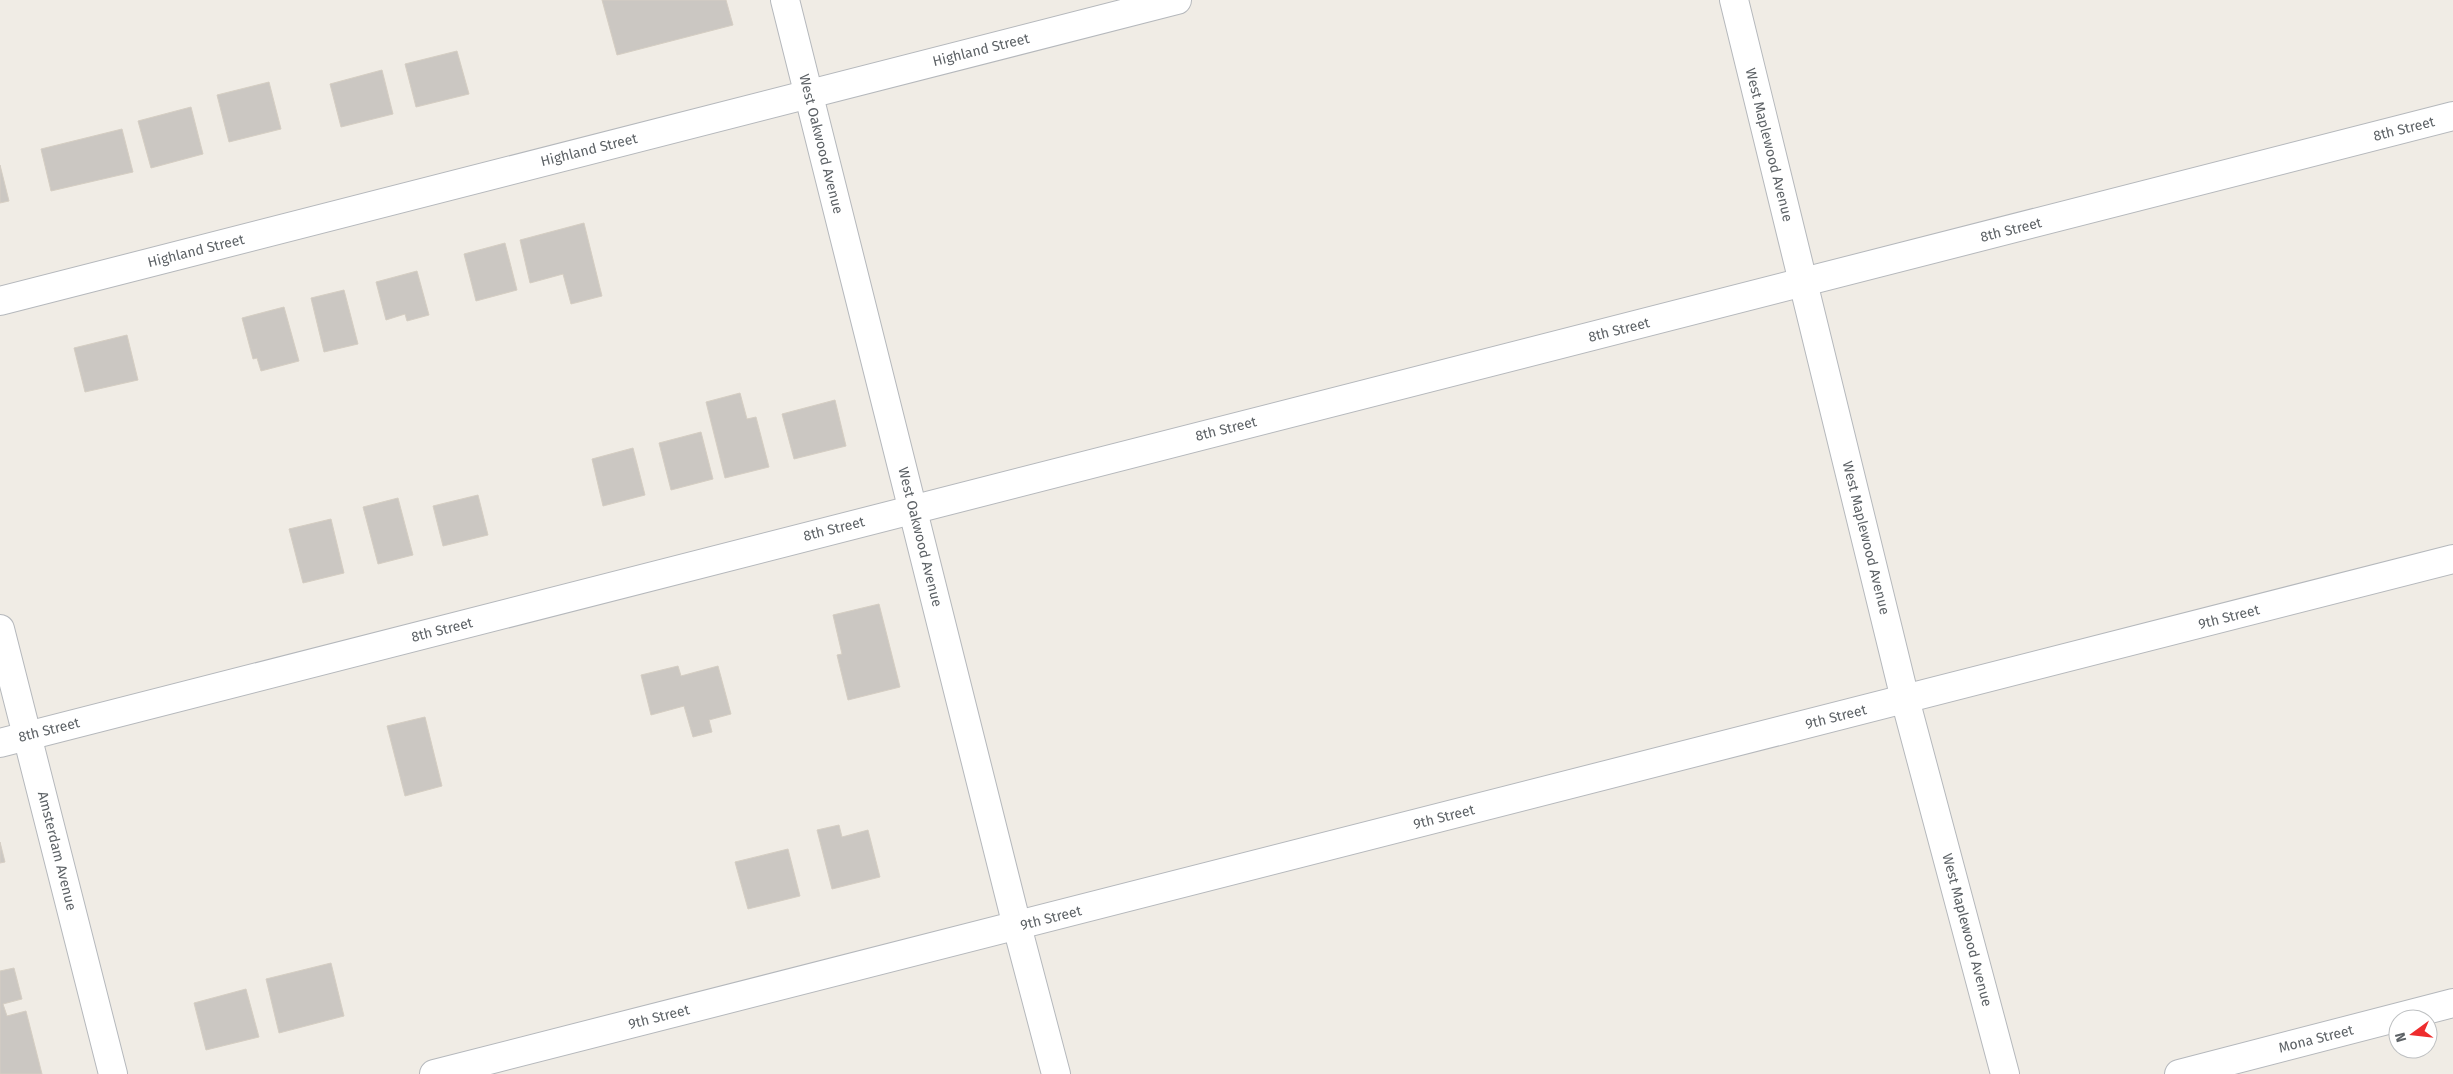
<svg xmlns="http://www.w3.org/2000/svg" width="2453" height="1074" viewBox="0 0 2453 1074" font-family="'Fira Sans',sans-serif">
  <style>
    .building { fill: #cbc7c2; stroke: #d5cec3 }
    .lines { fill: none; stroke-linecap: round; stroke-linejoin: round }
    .minor-casing { stroke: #b5b8bc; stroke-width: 30 }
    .minor { stroke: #fff; stroke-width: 28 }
    .labels { text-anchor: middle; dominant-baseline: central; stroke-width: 5; stroke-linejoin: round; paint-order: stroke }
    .street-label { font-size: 14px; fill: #5d6266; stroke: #fff }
  </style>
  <rect width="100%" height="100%" fill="#f0ece5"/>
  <g class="building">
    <path d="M602 0H726L733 25 617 55Z"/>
    <path d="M457 51 469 94 416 107 405 64Z"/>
    <path d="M382 70 393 114 341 127 330 84Z"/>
    <path d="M269 82 281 129 229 142 217 95Z"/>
    <path d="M191 107 203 154 151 168 138 121Z"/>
    <path d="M122 129 133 172 51 191 41 149Z"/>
    <path d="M0 165 9 201 0 203Z"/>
    <path d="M584 223 602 296 571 304 563 274 530 283 520 240Z"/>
    <path d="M505 243 517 290 476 301 464 254Z"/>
    <path d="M417 271 429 315 407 321 405 314 386 320 376 282Z"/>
    <path d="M344 290 358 344 324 352 311 298Z"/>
    <path d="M284 307 299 361 261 371 257 358 253 359 242 318Z"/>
    <path d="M127 335 138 380 85 392 74 348Z"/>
    <path d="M740 393 747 419 756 417 769 467 725 478 706 402Z"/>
    <path d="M835 400 846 446 794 459 782 414Z"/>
    <path d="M701 432 713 479 671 490 659 443Z"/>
    <path d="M633 448 645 495 603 506 592 459Z"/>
    <path d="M478 495 488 535 443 546 433 506Z"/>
    <path d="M398 498 413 555 378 564 363 507Z"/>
    <path d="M331 519 344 573 303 583 289 529Z"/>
    <path d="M879 604 900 687 848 700 837 655 842 654 833 615Z"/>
    <path d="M678 666 681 676 718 666 731 714 709 720 712 732 693 737 684 706 651 715 641 675Z"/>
    <path d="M425 717 442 786 405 796 387 726Z"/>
    <path d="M839 825 842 837 868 830 880 877 832 889 817 830Z"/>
    <path d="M0 842 5 862 0 863Z"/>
    <path d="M788 849 800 896 748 909 735 862Z"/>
    <path d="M331 963 344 1016 279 1033 266 979Z"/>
    <path d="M14 968 22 999 3 1004 7 1016 26 1011 42 1074H0V971Z"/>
    <path d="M246 989 259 1037 206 1050 194 1003Z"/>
  </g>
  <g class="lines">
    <defs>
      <g id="minor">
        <path d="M785 0 1017 926 1056 1074"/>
        <path d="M1734 0 1905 699 2005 1074"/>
        <path d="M0 301 1177 0"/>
        <path d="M0 629 113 1074"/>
        <path d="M0 743 2453 116"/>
        <path d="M434 1074 2453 559"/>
        <path d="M2179 1074 2453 1003"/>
      </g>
    </defs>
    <use href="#minor" class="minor-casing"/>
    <use href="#minor" class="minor"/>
  </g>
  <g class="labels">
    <g class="street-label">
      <text transform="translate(981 50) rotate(-14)">Highland Street</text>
      <text transform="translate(2404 129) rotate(-14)">8th Street</text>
      <text transform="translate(821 144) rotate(76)">West Oakwood Avenue</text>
      <text transform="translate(1769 145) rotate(76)">West Maplewood Avenue</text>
      <text transform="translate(589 150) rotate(-14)">Highland Street</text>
      <text transform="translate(2011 230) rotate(-14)">8th Street</text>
      <text transform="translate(196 251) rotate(-14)">Highland Street</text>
      <text transform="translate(1619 330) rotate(-14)">8th Street</text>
      <text transform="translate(1226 429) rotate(-14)">8th Street</text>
      <text transform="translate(834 529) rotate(-14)">8th Street</text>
      <text transform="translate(920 537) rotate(76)">West Oakwood Avenue</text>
      <text transform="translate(1866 538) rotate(76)">West Maplewood Avenue</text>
      <text transform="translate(2229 617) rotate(-14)">9th Street</text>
      <text transform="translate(442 630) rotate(-14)">8th Street</text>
      <text transform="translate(1836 717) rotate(-14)">9th Street</text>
      <text transform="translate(49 730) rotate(-14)">8th Street</text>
      <text transform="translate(1444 817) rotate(-14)">9th Street</text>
      <text transform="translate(57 851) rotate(76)">Amsterdam Avenue</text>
      <text transform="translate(1051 918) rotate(-14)">9th Street</text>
      <text transform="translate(1967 930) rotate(75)">West Maplewood Avenue</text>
      <text transform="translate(659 1017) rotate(-14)">9th Street</text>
      <text transform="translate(2316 1039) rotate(-14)">Mona Street</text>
    </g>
  </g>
  <g transform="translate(2413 1034) rotate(255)"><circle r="24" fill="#ffffff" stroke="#bec0c2"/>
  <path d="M0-4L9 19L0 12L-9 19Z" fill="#ee2c2d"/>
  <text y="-8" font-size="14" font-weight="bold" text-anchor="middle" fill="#5d6266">N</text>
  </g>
</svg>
